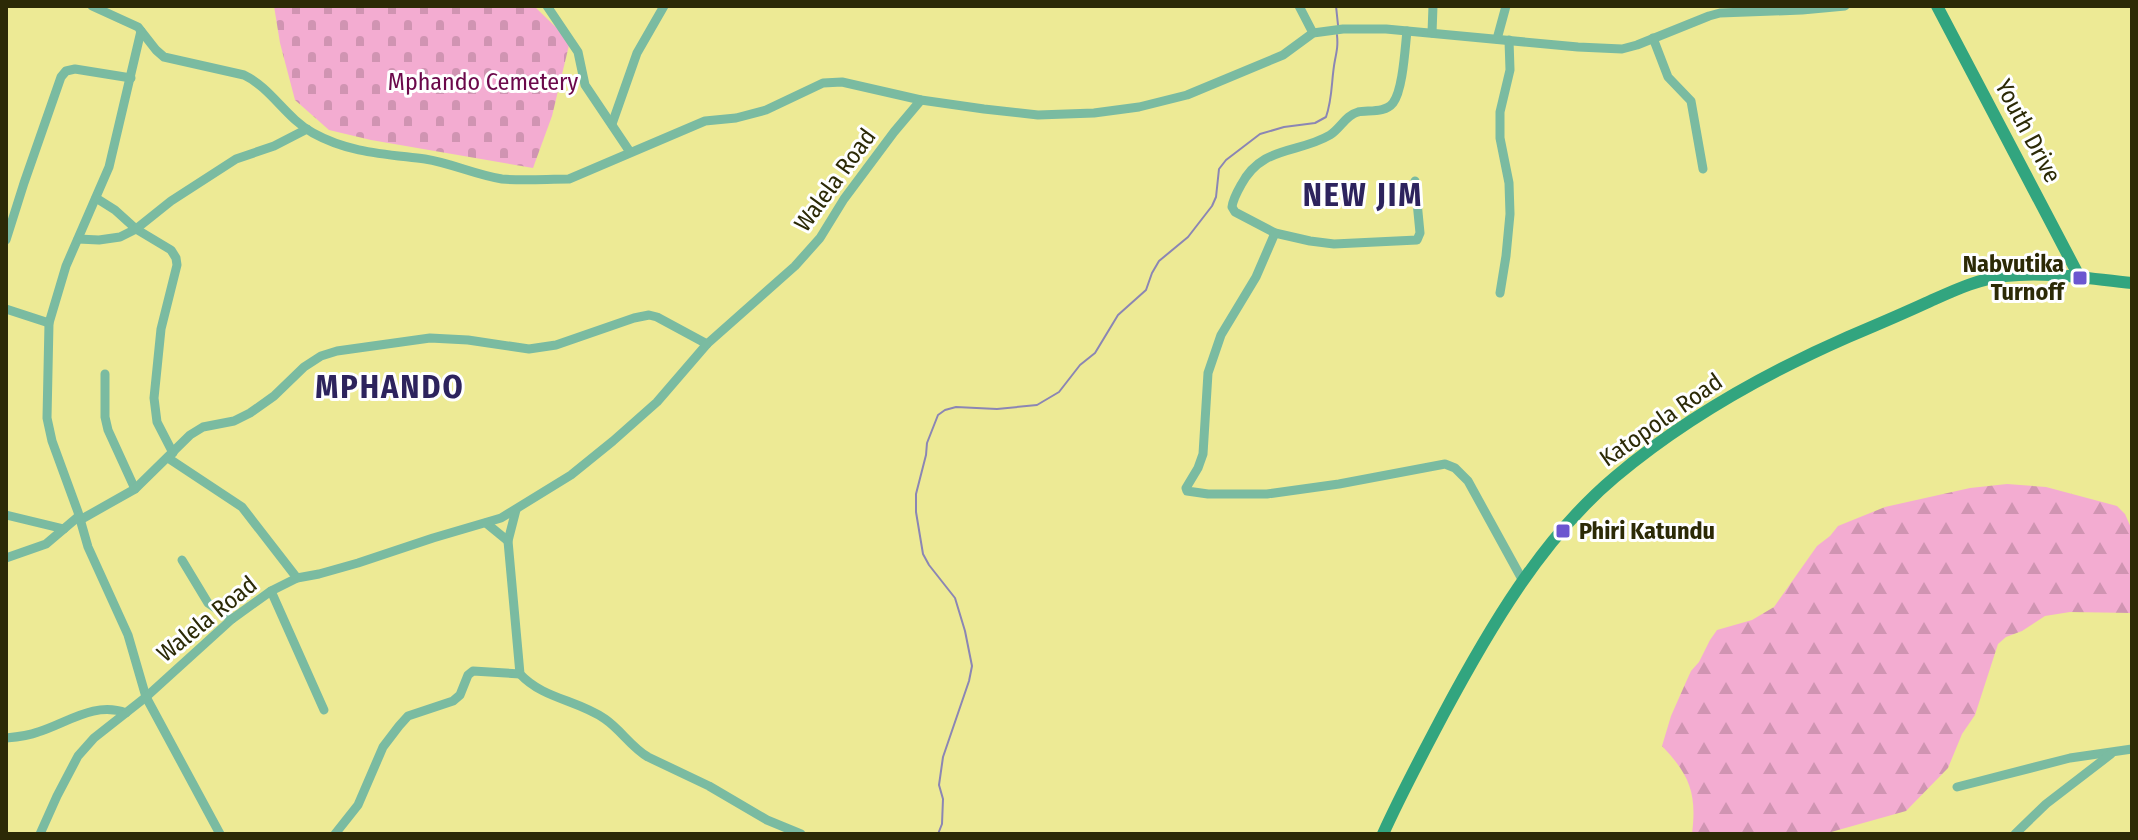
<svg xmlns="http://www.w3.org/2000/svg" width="2138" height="840" viewBox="0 0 2138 840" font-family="'Fira Sans Condensed',sans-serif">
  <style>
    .forest { fill: url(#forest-firs) }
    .cemetery { fill: url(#cemetery-stones) }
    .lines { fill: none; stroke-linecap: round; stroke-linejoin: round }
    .stream { stroke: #8b86b4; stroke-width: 2 }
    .street { stroke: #7abba1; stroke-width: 9 }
    .secondary { stroke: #32a57f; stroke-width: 12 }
    .poi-dot { fill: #6b56d0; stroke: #fff; stroke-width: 3 }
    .labels { text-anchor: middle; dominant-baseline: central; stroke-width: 6; stroke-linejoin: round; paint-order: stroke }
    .park-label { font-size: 24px; fill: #6b084a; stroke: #fff }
    .street-label { font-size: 24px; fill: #2c2a06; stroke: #fff }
    .poi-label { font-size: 24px; font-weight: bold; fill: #2c2a06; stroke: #fff; text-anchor: end }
    .district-label { font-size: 32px; font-weight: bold; letter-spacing: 2px; fill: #2d235d; stroke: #fff }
  </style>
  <defs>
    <pattern id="forest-firs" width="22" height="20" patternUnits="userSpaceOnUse" patternTransform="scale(2)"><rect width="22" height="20" fill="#f3acd1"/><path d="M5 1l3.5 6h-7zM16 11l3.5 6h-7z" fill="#d094b2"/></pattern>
    <pattern id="cemetery-stones" width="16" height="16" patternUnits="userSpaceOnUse" patternTransform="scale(2)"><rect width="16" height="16" fill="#f3acd1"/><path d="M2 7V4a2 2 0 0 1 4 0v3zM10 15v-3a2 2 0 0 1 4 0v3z" fill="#d094b2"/></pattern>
  </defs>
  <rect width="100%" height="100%" fill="#edea95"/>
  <path class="forest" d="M2007 484 2046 487 2117 506 2125 514 2132 530V613L2070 612 2045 616 2022 631 2006 637 1998 644 1975 715 1962 734 1948 768 1906 811 1824 834H1692C1697 794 1690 775 1662 746L1671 716 1686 682 1691 671 1699 662 1710 640 1717 630 1752 620 1774 607 1817 546 1830 536 1838 526 1885 507 1970 488Z"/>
  <path class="cemetery" d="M274 6H534L570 41 552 116 533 168 371 140 329 130 295 100 280 43Z"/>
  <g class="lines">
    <g class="stream">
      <path d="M1336 6 1338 25"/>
      <path d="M938 834 942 824 943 799 939 785 943 757 969 681 972 666 965 631 955 598 929 565 923 554 916 512V494L926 455 927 443 938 415 945 410 956 407 997 409 1037 405 1059 392 1080 365 1095 353 1118 315 1146 290 1152 273 1159 261 1188 237 1212 206 1216 197 1219 169 1226 160 1260 134 1284 127 1315 123 1326 117C1333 97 1331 80 1335 60 1337 50 1338 45 1337 35"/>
    </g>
    <g class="street">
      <path d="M92 6 138 27 156 50 164 57 244 75C271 88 286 118 313 133 349 153 385 154 425 159 451 163 476 175 502 179 524 181 547 179 569 179L705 121 736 118 766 110 823 83 842 82 921 100 984 109 1038 115 1094 113 1139 107 1187 95 1283 55 1313 33 1343 29H1386L1578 47 1622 49 1637 45 1709 16 1720 13 1802 10 1845 6"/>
      <path d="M547 6 578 52 585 85 630 152"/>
      <path d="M1299 6 1313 33"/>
      <path d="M141 31 109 167 66 266 49 323 47 418 52 441 78 512 88 547 128 635 146 697 220 834"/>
      <path d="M1407 31C1405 48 1403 90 1393 103 1385 113 1369 110 1358 112 1346 115 1340 129 1330 135 1298 154 1262 145 1241 185 1237 192 1233 199 1232 207L1235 212 1275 233 1310 241 1334 244 1417 240 1420 233 1415 181"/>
      <path d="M1432 33 1433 6"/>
      <path d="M1653 38 1668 77 1691 101 1703 169"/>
      <path d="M1497 39 1506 6"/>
      <path d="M612 124 637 53 664 6"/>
      <path d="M96 198 115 210 136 229 171 250 176 258 177 265 161 329 154 398 157 422 173 453"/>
      <path d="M1275 233 1256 277 1221 335 1208 373 1203 454 1198 468 1186 488 1187 491 1208 494H1267L1339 484 1445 464 1455 468 1468 481 1523 581"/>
      <path d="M78 239 99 240 120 237 136 229 171 201 236 159 274 146 307 129"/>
      <path d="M6 240 24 183 61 77 66 71 75 69 131 78"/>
      <path d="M1500 293 1506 256 1510 214 1509 183 1500 138V112L1510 70 1509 40"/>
      <path d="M6 309 49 323"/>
      <path d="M105 374V417L108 430 135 489"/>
      <path d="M168 458 242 507 297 578"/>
      <path d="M516 510 508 541 520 674C543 699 578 700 605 719 621 730 631 747 648 757L709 786 767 820 801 834"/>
      <path d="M6 515 64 529"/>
      <path d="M80 520 135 489 190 435 203 427 234 421 250 413 274 396 304 367 321 356 337 351 430 338 468 340 529 349 556 345 634 318 649 315 657 317 707 344"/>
      <path d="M486 523 508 541"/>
      <path d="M6 558 46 544 79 516"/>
      <path d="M182 560 208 603 232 619"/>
      <path d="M271 591 324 710"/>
      <path d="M6 738C17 737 28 736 38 732 67 723 95 701 126 713"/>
      <path d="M1957 787 2070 758 2132 749"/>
      <path d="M40 834 57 796 78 756 94 738 146 697 232 619 271 591 297 578 319 574 358 563 433 538 501 518 571 475 613 441 657 402 707 344 795 266 820 238 844 199 894 132 921 100"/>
      <path d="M335 834 358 805 383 747 399 726 408 716 453 701 460 695 468 675 473 671 520 674"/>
      <path d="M2015 834 2046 804 2111 754"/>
    </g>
    <g class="secondary">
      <path d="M1937 6 2080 278"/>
      <path d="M1383 834C1401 794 1422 755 1443 715 1488 631 1541 539 1615 477 1685 418 1766 373 1848 337 1874 326 1900 315 1926 303 1951 292 1977 279 2005 276 2047 271 2090 279 2132 283"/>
    </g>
  </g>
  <g class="poi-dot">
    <rect x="2072" y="270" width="16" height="16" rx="4"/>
    <rect x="1555" y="523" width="16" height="16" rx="4"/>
  </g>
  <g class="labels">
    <g class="park-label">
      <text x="483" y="82">Mphando Cemetery</text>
    </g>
    <g class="street-label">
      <text transform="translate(2028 131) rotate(62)">Youth Drive</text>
      <text transform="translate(835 180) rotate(-54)">Walela Road</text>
      <text transform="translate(1661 420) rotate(-35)">Katopola Road</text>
      <text transform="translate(207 619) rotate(-39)">Walela Road</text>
    </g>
    <g class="poi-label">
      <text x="2064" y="264">Nabvutika<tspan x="2064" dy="28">Turnoff</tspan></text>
      <text x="1579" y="531" text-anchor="start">Phiri Katundu</text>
    </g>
    <g class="district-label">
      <text x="1363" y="195">NEW JIM</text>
      <text x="390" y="387">MPHANDO</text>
    </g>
  </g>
  <rect width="2138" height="840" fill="none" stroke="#2c2a06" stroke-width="16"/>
</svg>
